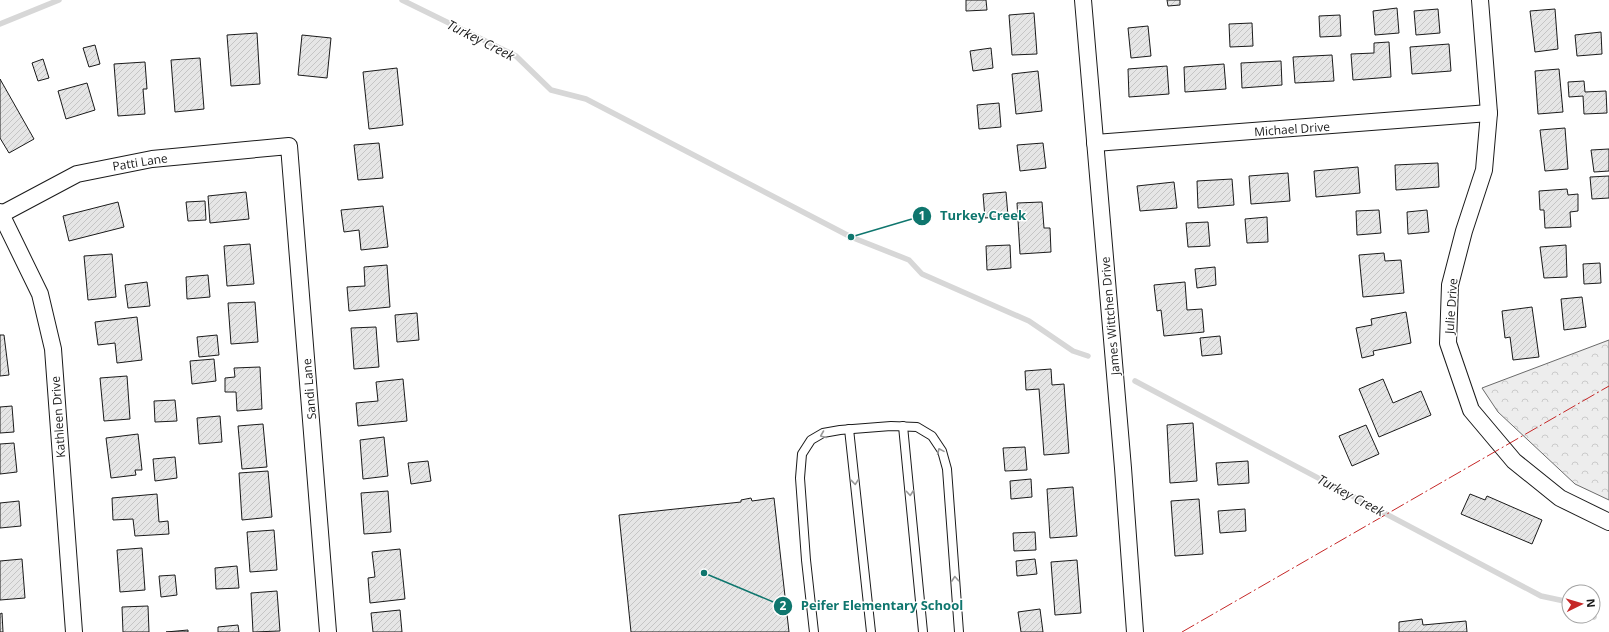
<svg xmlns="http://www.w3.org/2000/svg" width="1609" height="632" viewBox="0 0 1609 632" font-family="'Open Sans',sans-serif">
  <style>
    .forest { fill: url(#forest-crowns); stroke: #6a6a6a }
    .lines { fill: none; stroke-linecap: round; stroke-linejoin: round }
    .stream { stroke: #d7d7d7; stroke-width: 5.5 }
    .building { fill: url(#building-hatch); stroke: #1a1a1a }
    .lane-casing { stroke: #1a1a1a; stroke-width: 10 }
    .street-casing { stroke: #1a1a1a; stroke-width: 18 }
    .lane { stroke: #fff; stroke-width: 8 }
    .street { stroke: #fff; stroke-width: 16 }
    .power { stroke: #c62828; stroke-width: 1; stroke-dasharray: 14 3 2 3; stroke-linecap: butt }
    .oneway { stroke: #989898 }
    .labels { text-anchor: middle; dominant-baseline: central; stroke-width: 3; stroke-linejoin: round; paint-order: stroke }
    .street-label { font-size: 12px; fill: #1a1a1a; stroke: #fff }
    .water-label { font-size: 13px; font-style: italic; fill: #1a1a1a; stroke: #fff }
    .leader { fill: none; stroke: #0f766e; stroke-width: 1.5 }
    .callout-dot { fill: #0f766e; stroke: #fff; stroke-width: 1.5 }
    .mark-label { font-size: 12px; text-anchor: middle; font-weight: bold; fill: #fff }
    .callout-label { font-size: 13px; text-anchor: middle; font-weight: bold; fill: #0f766e; stroke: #fff; stroke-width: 3; stroke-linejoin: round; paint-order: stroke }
  </style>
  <defs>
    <pattern id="forest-crowns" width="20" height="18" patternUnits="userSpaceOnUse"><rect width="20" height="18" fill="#ededed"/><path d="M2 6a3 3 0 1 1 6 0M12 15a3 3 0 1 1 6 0" fill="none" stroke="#cbcbcb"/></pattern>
    <pattern id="building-hatch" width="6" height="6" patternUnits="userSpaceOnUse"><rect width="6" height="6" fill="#e6e6e6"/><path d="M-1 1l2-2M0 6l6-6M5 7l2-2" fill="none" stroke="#c5c5c5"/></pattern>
  </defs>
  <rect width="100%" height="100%" fill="#fff"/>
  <path class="forest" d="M1609 340V500L1575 484 1498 412 1482 388Z"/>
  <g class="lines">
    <g class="stream">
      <path d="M402 0 516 56 551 90 586 99 851 237 909 260 922 274 1029 321 1073 351 1088 356"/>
      <path d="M0 24 59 0"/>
      <path d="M1135 381 1541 596 1569 602"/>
      <path d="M1593 616 1594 617"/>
    </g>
  </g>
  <g class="building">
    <path d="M966 0H986L987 10 966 11Z"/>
    <path d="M1167 0H1180V5L1168 6Z"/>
    <path d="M1397 8 1399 33 1375 35 1373 11Z"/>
    <path d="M1438 9 1440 33 1416 35 1414 11Z"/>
    <path d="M1555 9 1558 49 1535 52 1530 11Z"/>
    <path d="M1034 13 1037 54 1012 55 1009 15Z"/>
    <path d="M1340 15 1341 36 1320 37 1319 16Z"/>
    <path d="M1252 23 1253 46 1230 47 1229 24Z"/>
    <path d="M1148 26 1151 56 1131 58 1128 28Z"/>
    <path d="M1601 32 1602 54 1577 56 1575 35Z"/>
    <path d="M257 33 260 84 231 86 227 35Z"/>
    <path d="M302 35 331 38 327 78 298 75Z"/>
    <path d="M1389 42 1391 77 1353 80 1351 54 1374 53V43Z"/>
    <path d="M1449 44 1451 71 1412 74 1410 47Z"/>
    <path d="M95 45 100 64 89 67 83 48Z"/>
    <path d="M991 48 993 68 973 71 970 51Z"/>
    <path d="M1332 55 1334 81 1295 83 1293 57Z"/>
    <path d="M200 58 204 109 175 112 171 60Z"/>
    <path d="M43 59 49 78 38 81 32 63Z"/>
    <path d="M1281 61 1282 85 1242 88 1241 63Z"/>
    <path d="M145 62 147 89H143L145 114 118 116 114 64Z"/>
    <path d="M1224 64 1226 89 1185 92 1184 67Z"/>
    <path d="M1167 66 1169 94 1129 97 1128 69Z"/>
    <path d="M397 68 403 125 369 129 363 72Z"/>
    <path d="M1559 69 1563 112 1538 114 1535 71Z"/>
    <path d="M1038 71 1042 111 1016 114 1012 74Z"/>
    <path d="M0 79 34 139 9 153 0 138Z"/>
    <path d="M1584 81 1585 92 1606 91 1607 113 1584 114 1583 96 1569 97 1568 82Z"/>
    <path d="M87 83 95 110 66 119 58 91Z"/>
    <path d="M999 103 1001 127 979 129 977 105Z"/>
    <path d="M1565 128 1568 169 1545 171 1540 130Z"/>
    <path d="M379 143 383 178 358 180 354 145Z"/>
    <path d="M1043 143 1046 168 1020 171 1017 145Z"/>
    <path d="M1609 149V171L1594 172 1591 150Z"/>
    <path d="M1438 163 1439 187 1396 190 1395 165Z"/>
    <path d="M1358 167 1360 193 1316 197 1314 171Z"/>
    <path d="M1288 173 1290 201 1251 204 1249 176Z"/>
    <path d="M1609 176V198L1592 199 1590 177Z"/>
    <path d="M1232 179 1234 205 1198 208 1197 181Z"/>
    <path d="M1174 182 1177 208 1140 211 1137 186Z"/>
    <path d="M1567 189 1568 195 1578 194V211L1570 212 1571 227 1545 228 1544 210H1540L1539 191Z"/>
    <path d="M246 192 249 219 210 223 208 196Z"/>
    <path d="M1006 192 1008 216 985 218 983 194Z"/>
    <path d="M205 201 206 220 188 221 186 202Z"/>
    <path d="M118 202 124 227 69 241 63 216Z"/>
    <path d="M1042 202 1044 228H1050L1051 252 1020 254 1017 203Z"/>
    <path d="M383 206 388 247 361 250 359 230 344 232 341 210Z"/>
    <path d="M1379 210 1381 233 1357 235 1356 211Z"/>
    <path d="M1427 210 1429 232 1408 234 1407 212Z"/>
    <path d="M1267 217 1268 242 1247 243 1245 219Z"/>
    <path d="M1208 222 1210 246 1188 247 1186 223Z"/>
    <path d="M250 244 254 284 227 286 224 246Z"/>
    <path d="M1010 245 1011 268 987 270 986 246Z"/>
    <path d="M1566 245 1567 277 1544 278 1540 247Z"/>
    <path d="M1384 253 1385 261 1401 260 1404 293 1363 297 1359 255Z"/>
    <path d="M112 254 116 297 88 300 84 256Z"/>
    <path d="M1600 263 1601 283 1584 284 1583 264Z"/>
    <path d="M387 265 390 307 349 311 347 287 365 286 364 267Z"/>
    <path d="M1215 267 1216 285 1197 288 1195 269Z"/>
    <path d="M208 275 210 297 187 299 186 277Z"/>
    <path d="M147 282 150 306 128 308 125 285Z"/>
    <path d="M1185 282 1187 310 1202 309 1204 332 1164 336 1161 310 1157 311 1154 285Z"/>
    <path d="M1582 297 1586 327 1564 330 1561 299Z"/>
    <path d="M255 302 258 342 231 344 228 303Z"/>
    <path d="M1532 307 1539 357 1513 360 1510 337 1505 338 1502 311Z"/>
    <path d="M1406 312 1411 343 1373 351 1374 355 1362 358 1356 328 1372 325 1371 319Z"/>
    <path d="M417 313 419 340 397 342 395 315Z"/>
    <path d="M137 317 142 360 117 363 115 343 98 345 95 322Z"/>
    <path d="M376 327 379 367 354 369 351 328Z"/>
    <path d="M0 335H4L9 375 0 376Z"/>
    <path d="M217 335 219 355 199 357 197 337Z"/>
    <path d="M1220 336 1222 354 1202 356 1200 338Z"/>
    <path d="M214 359 216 381 192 384 190 361Z"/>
    <path d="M260 367 262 409 237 411 236 392H225V378L235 377 234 368Z"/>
    <path d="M1051 369 1052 385 1064 384 1069 453 1044 455 1039 389 1026 390 1025 371Z"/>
    <path d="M127 376 130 419 104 421 100 378Z"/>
    <path d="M403 379 407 421 358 426 356 403 378 401 376 382Z"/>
    <path d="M1383 379 1393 403 1421 391 1431 415 1379 437 1359 389Z"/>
    <path d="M175 400 177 421 155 422 154 401Z"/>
    <path d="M12 406 14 432 0 433V407Z"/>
    <path d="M220 416 222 442 199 444 197 418Z"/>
    <path d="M1193 423 1197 481 1170 483 1167 425Z"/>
    <path d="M263 424 267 467 242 469 238 426Z"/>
    <path d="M1366 425 1379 454 1352 466 1339 436Z"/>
    <path d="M138 434 142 470H135L136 475 111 478 106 438Z"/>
    <path d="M384 437 388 476 363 479 360 440Z"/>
    <path d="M14 443 17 472 0 474V444Z"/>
    <path d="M1025 447 1027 470 1005 471 1003 448Z"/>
    <path d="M175 457 177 478 155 481 153 459Z"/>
    <path d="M428 461 431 481 411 484 408 463Z"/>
    <path d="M1248 461 1249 483 1218 485 1216 463Z"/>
    <path d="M268 471 272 517 242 520 239 473Z"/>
    <path d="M1031 479 1032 497 1011 499 1010 481Z"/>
    <path d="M1073 487 1077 536 1050 538 1047 489Z"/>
    <path d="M388 491 391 532 364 534 361 493Z"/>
    <path d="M157 494 159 522 168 521 169 534 135 536 133 519 113 520 112 498Z"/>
    <path d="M1470 494 1485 500 1487 496 1542 520 1532 544 1461 514Z"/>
    <path d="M751 498 752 501 774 498 789 632H631L619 515 741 502V500Z"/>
    <path d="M1199 499 1203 554 1175 556 1171 501Z"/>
    <path d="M19 501 21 526 0 528V503Z"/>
    <path d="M1245 509 1246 531 1220 533 1218 511Z"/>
    <path d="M274 530 277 570 250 572 247 532Z"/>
    <path d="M1035 532 1036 550 1014 551 1013 533Z"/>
    <path d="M142 548 145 590 120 592 117 550Z"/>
    <path d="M400 549 405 599 370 603 368 578 375 577 372 552Z"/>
    <path d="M22 559 25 598 0 600V561Z"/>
    <path d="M1035 559 1037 574 1017 576 1016 561Z"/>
    <path d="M1077 560 1081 613 1055 615 1051 562Z"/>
    <path d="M237 566 239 588 216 589 215 568Z"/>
    <path d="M175 575 177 595 161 597 159 576Z"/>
    <path d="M277 591 280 631 253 632 251 593Z"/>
    <path d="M148 606 149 632H123L122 607Z"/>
    <path d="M1040 609 1043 632H1021L1018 612Z"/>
    <path d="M400 610 402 632H373L371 613Z"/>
    <path d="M2 613 3 632H0V614Z"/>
    <path d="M1422 619 1423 625 1466 621 1467 632H1399V622Z"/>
    <path d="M238 625 239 632H218V627Z"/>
    <path d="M188 630V632H166Z"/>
  </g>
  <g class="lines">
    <defs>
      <g id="lane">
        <path d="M903 426 923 632"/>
        <path d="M849 429 871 632"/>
        <path d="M814 632 806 560 800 478 802 454 811 440 823 433 840 430 891 426 917 427 932 436 942 451 947 469 959 632"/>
      </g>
      <g id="street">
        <path d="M1083 0 1123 468 1135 632"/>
        <path d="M1480 0 1489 113 1484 170 1464 231 1450 285 1448 343 1471 410 1514 461 1560 498 1609 522"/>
        <path d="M1095 143 1489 113"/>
        <path d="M0 212 40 294 53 349 74 632"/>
        <path d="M0 215 77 174 152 159 289 146 328 632"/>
      </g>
    </defs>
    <use href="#lane" class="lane-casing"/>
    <use href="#street" class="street-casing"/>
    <use href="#lane" class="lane"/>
    <use href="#street" class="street"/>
    <path class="power" d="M1182 632 1609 386"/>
  </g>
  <defs><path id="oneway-chevron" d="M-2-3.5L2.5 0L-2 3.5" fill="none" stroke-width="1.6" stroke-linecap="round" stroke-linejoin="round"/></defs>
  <g class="oneway">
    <use href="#oneway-chevron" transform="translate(823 435) rotate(158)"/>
    <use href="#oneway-chevron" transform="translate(940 451) rotate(-114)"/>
    <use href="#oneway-chevron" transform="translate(855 482) rotate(84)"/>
    <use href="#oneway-chevron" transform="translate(910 493) rotate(85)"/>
    <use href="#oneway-chevron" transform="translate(955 579) rotate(-94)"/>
  </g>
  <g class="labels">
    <g class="street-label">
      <text transform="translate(1292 129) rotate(-4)">Michael Drive</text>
      <text transform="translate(140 162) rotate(-9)">Patti Lane</text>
      <text transform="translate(1451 306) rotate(-86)">Julie Drive</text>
      <text transform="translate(1110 316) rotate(-95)">James Wittchen Drive</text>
      <text transform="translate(309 389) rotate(-95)">Sandi Lane</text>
      <text transform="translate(58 417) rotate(-94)">Kathleen Drive</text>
    </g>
    <g class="water-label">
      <text transform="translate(481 40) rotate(27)">Turkey Creek</text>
      <text transform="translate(1351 495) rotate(28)">Turkey Creek</text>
    </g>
  </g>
  <path class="leader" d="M851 237L922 216M704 573L783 606"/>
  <g class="callout-dot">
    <circle cx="851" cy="237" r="4"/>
    <circle cx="704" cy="573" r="4"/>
    <circle cx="922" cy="216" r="10"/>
    <circle cx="783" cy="606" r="10"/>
  </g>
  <g class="mark-label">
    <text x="922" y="220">1</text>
    <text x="783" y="610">2</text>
  </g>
  <g class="callout-label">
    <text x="983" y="220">Turkey Creek</text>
    <text x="882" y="610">Peifer Elementary School</text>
  </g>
  <g transform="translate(1581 604) rotate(85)"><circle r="19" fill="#ffffff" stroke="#a3a3a3"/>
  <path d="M0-3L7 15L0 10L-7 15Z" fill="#c62828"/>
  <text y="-6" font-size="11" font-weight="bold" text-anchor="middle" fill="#1a1a1a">N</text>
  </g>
</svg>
